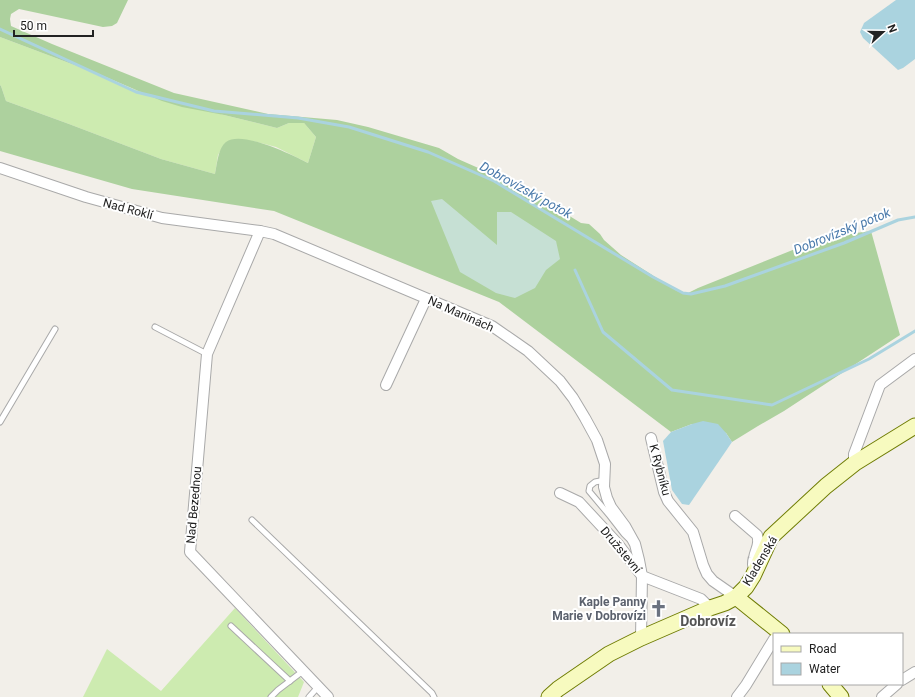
<svg xmlns="http://www.w3.org/2000/svg" width="915" height="697" viewBox="0 0 915 697" font-family="Roboto,sans-serif">
  <style>
    .grass { fill: #cdebb0 }
    .forest { fill: #add19e }
    .wetland { fill: #c6e0d4 }
    .water { fill: #aad3df }
    .lines { fill: none; stroke-linecap: round; stroke-linejoin: round }
    .stream { stroke: #aad3df; stroke-width: 3 }
    .lane-casing { stroke: #a9a9a9; stroke-width: 7 }
    .street-casing { stroke: #a9a9a9; stroke-width: 12 }
    .secondary-casing { stroke: #707d05; stroke-width: 17 }
    .lane { stroke: #fff; stroke-width: 5 }
    .street { stroke: #fff; stroke-width: 10 }
    .secondary { stroke: #f7fabf; stroke-width: 15 }
    .labels { text-anchor: middle; dominant-baseline: central; stroke-width: 4; stroke-linejoin: round; paint-order: stroke }
    .street-label { font-size: 12px; fill: #222; stroke: #fff }
    .worship-label { font-size: 12px; font-weight: bold; fill: #5b616d; stroke: #fff; text-anchor: end }
    .water-label { font-size: 13px; font-style: italic; fill: #4a7aab; stroke: #fff }
    .quarter-label { font-size: 14px; font-weight: bold; fill: #555; stroke: #fff }
  </style>
  <rect width="100%" height="100%" fill="#f2efe9"/>
  <g class="grass">
    <path d="M0 37 101 75 133 89 224 115 277 128 289 123H304L316 137 308 163 276 147 253 141 225 143 218 155 215 174 161 159 69 124 6 101 1 86 0 85Z"/>
    <path d="M235 608 304 682 298 697H83L107 649 161 691Z"/>
  </g>
  <path class="forest" d="M0 0H128L117 23 112 26 103 27 19 9 11 14 10 19 11 26 52 44 174 93 268 114 337 120 368 127 439 148 458 159 512 183 540 198 581 223 589 224 600 234 604 240 621 255 677 291 688 293 698 288 825 237 871 231 900 335 784 411 758 426 732 442 726 433 692 424 671 432 499 302 274 211 132 189 0 151V85L1 86 6 101 69 124 161 159 215 174C217 165 218 148 226 142 242 130 292 155 308 163L316 137 304 123H289L277 128 224 115 182 107 162 101 101 75 0 37Z"/>
  <path class="wetland" d="M442 199 497 245V212H511L556 241 560 259 546 270 535 288 515 298 496 293 460 272 431 201Z"/>
  <g class="water">
    <path d="M896 0H915V59L903 68 898 70 863 38 860 32 864 23Z"/>
    <path d="M703 421 718 424 726 433 732 442 689 505 682 504 672 490 663 441 671 432 692 424Z"/>
  </g>
  <g class="lines">
    <g class="stream">
      <path d="M0 29 136 92 214 111 298 118 349 127 428 152 494 181 653 277 683 293 691 294 725 286 844 243 898 220 915 217"/>
      <path d="M575 270 603 332 672 390 772 405 869 359 915 331"/>
    </g>
    <defs>
      <g id="lane">
        <path d="M155 327 207 354"/>
        <path d="M0 422 55 329"/>
        <path d="M605 480 595 482 590 486 589 491 610 516 624 534 628 538"/>
        <path d="M252 520 432 693 434 697"/>
        <path d="M231 626 290 681"/>
        <path d="M271 697 278 690 303 671"/>
        <path d="M309 697 318 687"/>
      </g>
      <g id="street">
        <path d="M0 168 86 197 162 218 260 231 274 234 492 326 528 351 560 381 573 398 585 418 597 440 605 464 604 487 607 498 611 507 625 526 635 544 639 560 642 576 641 638"/>
        <path d="M260 231 207 354 190 552 328 697"/>
        <path d="M386 385 426 299"/>
        <path d="M651 438 664 492 668 501 693 532 703 565 707 574 713 581 736 597"/>
        <path d="M855 463 854 459V454L880 385 915 359"/>
        <path d="M560 493 579 502 618 544 642 576 701 599 710 608"/>
        <path d="M735 516 757 535C761 544 755 550 754 558 753 558 753 564 753 565"/>
        <path d="M902 680 915 672"/>
        <path d="M737 697 746 685 774 639"/>
        <path d="M882 697 897 684"/>
      </g>
      <g id="secondary">
        <path d="M736 597 782 634"/>
        <path d="M830 684 841 697"/>
        <path d="M549 697 558 689 609 654 641 638 710 608 725 603 736 597 746 587 753 576 771 537 826 486 855 463 915 426"/>
      </g>
    </defs>
    <use href="#lane" class="lane-casing"/>
    <use href="#street" class="street-casing"/>
    <use href="#secondary" class="secondary-casing"/>
    <use href="#lane" class="lane"/>
    <use href="#street" class="street"/>
    <use href="#secondary" class="secondary"/>
  </g>
  <defs>
    <symbol id="church-bare" viewBox="-9 -9 18 18"><path d="M-1.2-6h2.4v3.5h3.3v2.4h-3.3V6h-2.4V-.1h-3.3v-2.4h3.3Z" fill="#6b7280" stroke="#fff" stroke-width="2.5" paint-order="stroke"/></symbol>
  </defs>
  <g fill-rule="evenodd">
    <use href="#church-bare" x="646" y="596" width="25" height="25"/>
  </g>
  <g class="labels">
    <g class="street-label">
      <text transform="translate(128 209) rotate(15)">Nad Roklí</text>
      <text transform="translate(461 314) rotate(24)">Na Maninách</text>
      <text transform="translate(660 470) rotate(75)">K Rybníku</text>
      <text transform="translate(194 505) rotate(-85)">Nad Bezednou</text>
      <text transform="translate(621 550) rotate(50)">Družstevní</text>
      <text transform="translate(760 561) rotate(-59)">Kladenská</text>
    </g>
    <g class="worship-label">
      <text x="646" y="602">Kaple Panny<tspan x="646" dy="14">Marie v Dobrovízi</tspan></text>
    </g>
    <g class="water-label">
      <text transform="translate(526 190) rotate(29)">Dobrovízský potok</text>
      <text transform="translate(842 231) rotate(-22)">Dobrovízský potok</text>
    </g>
    <g class="quarter-label">
      <text x="708" y="621">Dobrovíz</text>
    </g>
  </g>
  <rect x="773" y="633" width="130" height="52" fill="#ffffff" stroke="#a7a7a7"/>
  <rect x="781" y="646" width="20" height="6" fill="#f7fabf" stroke="#a7a7a7"/>
  <text x="809" y="653" font-size="12" fill="#222222">Road</text>
  <rect x="781" y="663" width="20" height="12" fill="#aad3df" stroke="#a7a7a7"/>
  <text x="809" y="673" font-size="12" fill="#222222">Water</text>
  <g transform="translate(883 32) rotate(69)" stroke="#ffffff" stroke-width="3" paint-order="stroke">
  <path d="M0-3L7 15L0 10L-7 15Z" fill="#222222"/>
  <text y="-6" font-size="11" font-weight="bold" text-anchor="middle" fill="#222222">N</text>
  </g>
  <path d="M14 30v6h79v-6" fill="none" stroke="#222222" stroke-width="2"/>
  <text x="20" y="30" font-size="12" fill="#222222" stroke="#ffffff" stroke-width="3" paint-order="stroke">50 m</text>
</svg>
